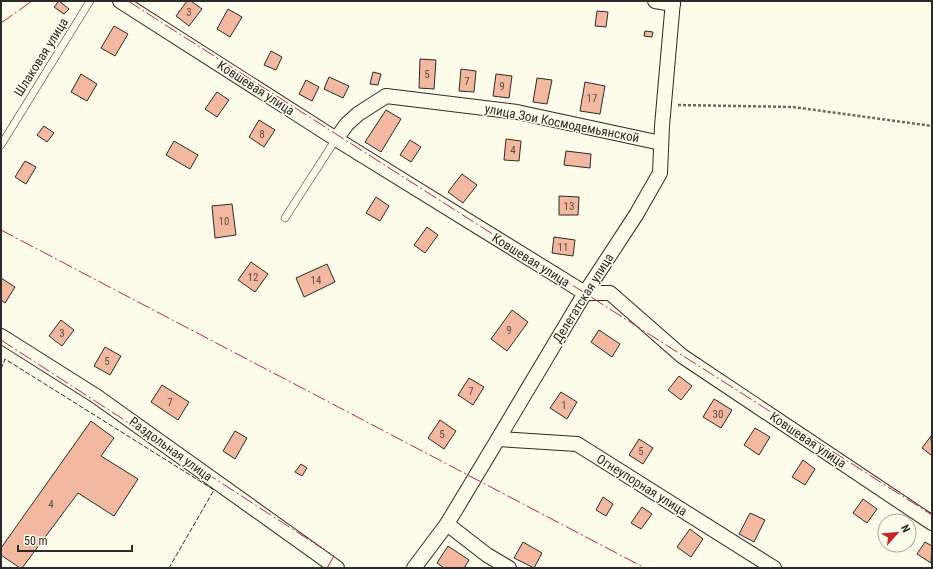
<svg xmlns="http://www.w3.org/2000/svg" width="933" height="569" viewBox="0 0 933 569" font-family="'Roboto Condensed',sans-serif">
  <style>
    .building { fill: #f2b8a0; stroke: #2b2b2b }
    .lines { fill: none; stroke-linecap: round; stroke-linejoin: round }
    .service-casing { stroke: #2b2b2b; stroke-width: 8 }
    .minor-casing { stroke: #2b2b2b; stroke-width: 16 }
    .path { stroke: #6a6964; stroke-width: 2.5; stroke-dasharray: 3 2; stroke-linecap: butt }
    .service { stroke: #fdfbea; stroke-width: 7 }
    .minor { stroke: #fdfbea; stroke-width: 14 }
    .fence { stroke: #2b2b2b; stroke-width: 1; stroke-dasharray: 5 2; stroke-linecap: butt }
    .power { stroke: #c62828; stroke-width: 1; stroke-dasharray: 14 3 2 3; stroke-linecap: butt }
    .labels { text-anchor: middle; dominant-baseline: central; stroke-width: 3; stroke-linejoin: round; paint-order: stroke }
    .number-label { font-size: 11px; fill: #5d4e48 }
    .street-label { font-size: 13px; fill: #2b2b2b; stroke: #fdfbea }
  </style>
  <rect width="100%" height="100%" fill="#fdfbea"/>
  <g class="building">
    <path d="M59 1 69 9 64 14 54 7Z"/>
    <path d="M187 1H191L202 9 189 26 176 16Z"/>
    <path d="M228 9 242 17 230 37 217 29Z"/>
    <path d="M597 11 608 12 606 27 595 26Z"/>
    <path d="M114 26 128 34 115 56 101 48Z"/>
    <path d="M645 31 653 32 652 37 644 36Z"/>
    <path d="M271 51 282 57 276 70 264 65Z"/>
    <path d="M420 59 436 60 434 89 419 88Z"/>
    <path d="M461 69 476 71 474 92 459 91Z"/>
    <path d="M373 72 381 74 378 85 370 84Z"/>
    <path d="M81 74 97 84 87 101 71 92Z"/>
    <path d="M496 74 512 76 509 98 493 96Z"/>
    <path d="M329 77 349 86 343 98 324 89Z"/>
    <path d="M537 78 552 80 547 104 533 102Z"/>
    <path d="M306 80 319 87 312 101 299 94Z"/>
    <path d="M585 82 605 86 600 114 580 111Z"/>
    <path d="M217 92 229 100 217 117 205 109Z"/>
    <path d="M386 110 401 119 381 152 365 142Z"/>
    <path d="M259 120 275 130 264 147 249 137Z"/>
    <path d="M44 126 54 133 47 142 37 135Z"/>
    <path d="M506 139 521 141 519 161 504 160Z"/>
    <path d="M410 140 421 147 411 162 400 155Z"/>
    <path d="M174 141 198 155 190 169 166 155Z"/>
    <path d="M566 151 591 154 590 168 564 165Z"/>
    <path d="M25 161 36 167 26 184 15 177Z"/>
    <path d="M462 174 477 185 463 203 448 192Z"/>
    <path d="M559 196 579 197 578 215H559Z"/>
    <path d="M376 197 389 206 380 221 366 213Z"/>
    <path d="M232 204 236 235 215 238 212 206Z"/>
    <path d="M427 227 438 235 425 253 414 245Z"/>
    <path d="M554 237 575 240 573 256 552 253Z"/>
    <path d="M251 262 268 274 255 292 238 280Z"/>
    <path d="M327 264 335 282 304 297 296 278Z"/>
    <path d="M1 278 15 287 5 303 1 300Z"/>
    <path d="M512 310 528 322 507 351 491 339Z"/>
    <path d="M61 320 74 330 62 346 49 336Z"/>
    <path d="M599 330 620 344 612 357 591 342Z"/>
    <path d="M105 347 121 356 110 375 94 366Z"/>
    <path d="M679 376 692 386 681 400 668 390Z"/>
    <path d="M469 378 484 387 473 405 458 395Z"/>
    <path d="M162 385 189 402 178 420 151 402Z"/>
    <path d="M561 392 577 402 567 419 550 408Z"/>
    <path d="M714 399 732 410 721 428 703 417Z"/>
    <path d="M440 420 456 431 444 449 428 438Z"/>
    <path d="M91 421 114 438 101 456 138 479 114 516 78 493 22 568H20L1 555V548Z"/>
    <path d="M755 428 770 437 759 455 744 445Z"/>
    <path d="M235 431 247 438 235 459 223 451Z"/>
    <path d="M931 436 932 453 931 455 922 448Z"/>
    <path d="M639 439 653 448 643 464 629 455Z"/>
    <path d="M803 460 815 469 805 485 792 477Z"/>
    <path d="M301 464 307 468 302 476 295 472Z"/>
    <path d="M603 497 613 504 606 516 596 510Z"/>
    <path d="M863 499 877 509 867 523 853 513Z"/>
    <path d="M642 507 652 514 641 529 631 523Z"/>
    <path d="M750 513 765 520 754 542 739 534Z"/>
    <path d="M690 529 703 539 691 557 677 547Z"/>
    <path d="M523 542 542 553 534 568 514 558Z"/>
    <path d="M925 542 932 546 931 563 917 554Z"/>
    <path d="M448 546 469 560 464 568H444L437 563Z"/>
  </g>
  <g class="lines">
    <defs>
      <g id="service">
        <path d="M1 145 90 1"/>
        <path d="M285 218 336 139"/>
      </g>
      <g id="minor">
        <path d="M120 1 336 139 585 293H610L682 356 932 523"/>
        <path d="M655 1 673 4"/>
        <path d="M336 139 347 124 358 114 386 96 517 112 661 143"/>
        <path d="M1 336 96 396 337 568"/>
        <path d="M498 439 577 444 774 568"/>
        <path d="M447 524 487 555 509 568"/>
        <path d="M414 568 447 524 498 439 585 293 636 215 660 173 662 126 673 1"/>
      </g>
    </defs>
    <use href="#service" class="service-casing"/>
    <use href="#minor" class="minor-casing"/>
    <path class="path" d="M678 105 793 107 932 126"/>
    <use href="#service" class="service"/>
    <use href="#minor" class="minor"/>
    <path class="fence" d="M1 369 5 359 214 490 169 568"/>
    <g class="power">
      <path d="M128 1 932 515"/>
      <path d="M1 23 32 1"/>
      <path d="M1 230 645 568"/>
      <path d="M1 340 334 556 327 568"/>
    </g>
  </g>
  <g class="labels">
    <g class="number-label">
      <text x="189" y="12">3</text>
      <text x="427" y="74">5</text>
      <text x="467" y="81">7</text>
      <text x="502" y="86">9</text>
      <text x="592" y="98">17</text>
      <text x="262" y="134">8</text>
      <text x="513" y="150">4</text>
      <text x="569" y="206">13</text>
      <text x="224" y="221">10</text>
      <text x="563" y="247">11</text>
      <text x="253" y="277">12</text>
      <text x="316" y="280">14</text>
      <text x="509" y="330">9</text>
      <text x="62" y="333">3</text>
      <text x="107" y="361">5</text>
      <text x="471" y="391">7</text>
      <text x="170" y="402">7</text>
      <text x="564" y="405">1</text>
      <text x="718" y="414">30</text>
      <text x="442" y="434">5</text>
      <text x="641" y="451">5</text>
      <text x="51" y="504">4</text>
    </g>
    <g class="street-label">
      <text transform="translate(41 57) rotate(-58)">Шлаковая улица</text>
      <text transform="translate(256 88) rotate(33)">Ковшевая улица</text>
      <text transform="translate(562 123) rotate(11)">улица Зои Космодемьянской</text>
      <text transform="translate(531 260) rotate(32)">Ковшевая улица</text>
      <text transform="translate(583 298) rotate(-58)">Делегатская улица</text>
      <text transform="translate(808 440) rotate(34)">Ковшевая улица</text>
      <text transform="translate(171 449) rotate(36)">Раздольная улица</text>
      <text transform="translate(642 485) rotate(32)">Огнеупорная улица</text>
    </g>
  </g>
  <rect width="933" height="569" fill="none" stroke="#2b2b2b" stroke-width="4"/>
  <g transform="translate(897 533) rotate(63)"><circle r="19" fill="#fdfbea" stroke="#a9a89e"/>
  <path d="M0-3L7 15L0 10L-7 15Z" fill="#c62828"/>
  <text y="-6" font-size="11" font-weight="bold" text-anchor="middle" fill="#2b2b2b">N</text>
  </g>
  <path d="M18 545v6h114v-6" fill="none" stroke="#2b2b2b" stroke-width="2"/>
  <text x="24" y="545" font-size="12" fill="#2b2b2b" stroke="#fdfbea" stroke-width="3" paint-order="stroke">50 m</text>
</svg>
